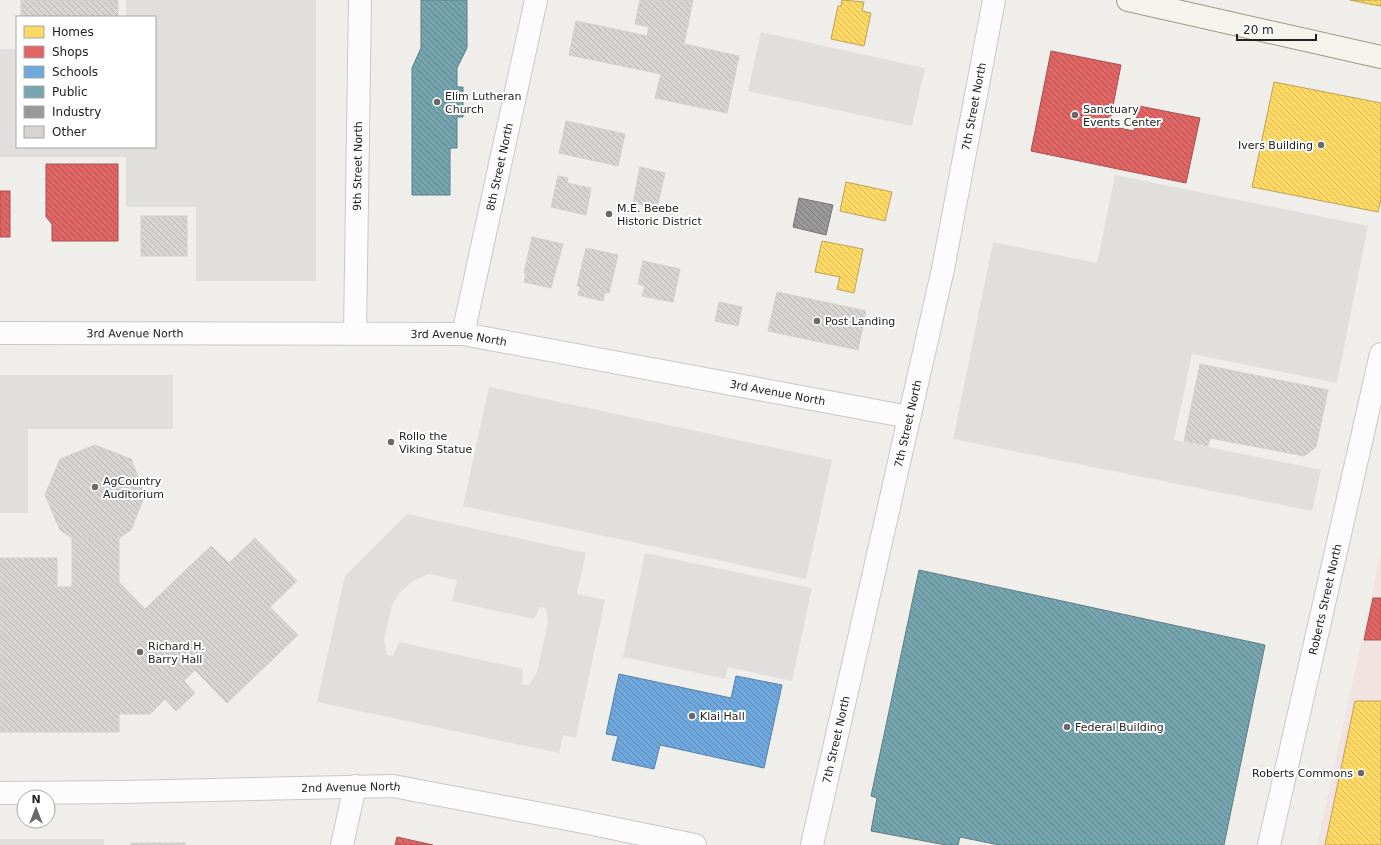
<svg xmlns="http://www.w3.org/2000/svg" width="1381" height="845" viewBox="0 0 1381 845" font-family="'DejaVu Sans',sans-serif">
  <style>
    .commercial { fill: #f1e3e1 }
    .parking { fill: #e0dfde; fill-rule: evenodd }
    .homes { fill: url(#homes-back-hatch); stroke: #bda252 }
    .shops { fill: url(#shops-back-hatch); stroke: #a75252 }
    .schools { fill: url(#schools-back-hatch); stroke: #5880a4 }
    .public { fill: url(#public-back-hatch); stroke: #5d7e85 }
    .industry { fill: url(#industry-back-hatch); stroke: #757575 }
    .building { fill: url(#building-back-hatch); stroke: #d3d0cc }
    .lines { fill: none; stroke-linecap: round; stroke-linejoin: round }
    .street-casing { stroke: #c9c8c7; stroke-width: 24 }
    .secondary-casing { stroke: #999a82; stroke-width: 24 }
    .street { stroke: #fdfcfc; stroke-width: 22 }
    .secondary { stroke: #f4f4ed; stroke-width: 22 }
    .poi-dot { fill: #6a6968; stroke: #fff; stroke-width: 1.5 }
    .labels { text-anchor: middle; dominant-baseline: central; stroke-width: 4; stroke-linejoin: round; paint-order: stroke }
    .poi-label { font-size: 11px; fill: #222; stroke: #fff; text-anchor: start }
    .street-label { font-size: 11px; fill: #222; stroke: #fff }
  </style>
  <defs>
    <pattern id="homes-back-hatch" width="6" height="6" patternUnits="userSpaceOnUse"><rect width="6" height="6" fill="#ffd966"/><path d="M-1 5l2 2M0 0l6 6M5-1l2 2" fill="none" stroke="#daba58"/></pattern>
    <pattern id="shops-back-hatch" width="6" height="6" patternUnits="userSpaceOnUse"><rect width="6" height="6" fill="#e06666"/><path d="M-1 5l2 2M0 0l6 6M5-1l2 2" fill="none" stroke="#b55454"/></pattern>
    <pattern id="schools-back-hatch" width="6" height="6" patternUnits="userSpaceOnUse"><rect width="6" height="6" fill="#6fa8dc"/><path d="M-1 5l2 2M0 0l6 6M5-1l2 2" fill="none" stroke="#5b88b2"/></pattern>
    <pattern id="public-back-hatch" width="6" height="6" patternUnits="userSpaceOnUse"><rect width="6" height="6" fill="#76a5af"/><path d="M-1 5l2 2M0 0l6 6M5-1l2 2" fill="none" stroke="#60868e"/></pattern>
    <pattern id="industry-back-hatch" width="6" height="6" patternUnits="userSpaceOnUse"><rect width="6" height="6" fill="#999"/><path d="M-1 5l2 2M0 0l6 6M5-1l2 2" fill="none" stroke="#7c7c7c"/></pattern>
    <pattern id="building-back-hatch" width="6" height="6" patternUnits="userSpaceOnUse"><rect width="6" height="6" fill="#d7d4d2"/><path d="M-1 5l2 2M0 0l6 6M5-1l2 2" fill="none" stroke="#b8b6b4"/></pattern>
  </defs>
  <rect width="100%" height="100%" fill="#f0eeeb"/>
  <path class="commercial" d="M1381 552V845H1317Z"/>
  <g class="parking">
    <path d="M126 0H316V281H196V207H126V157H0V49H17V147H155V17H126Z"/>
    <path d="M761 32 925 68 912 126 748 91Z"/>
    <path d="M1115 175 1368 226 1337 383 1192 354 1174 440 1321 470 1312 511 953 439 993 242 1097 263Z"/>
    <path d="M0 375H173V429H28V513H0Z"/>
    <path d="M489 387 832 460 806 579 463 506Z"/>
    <path d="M407 514 586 553 577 594 605 600 576 738 563 735 559 753 317 702 345 576ZM429 574 457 580 452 601 534 619 540 607 546 608 548 622 537 672 529 685 522 684 523 669 399 642 393 656 387 655 384 639 392 605 400 592 413 581Z"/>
    <path d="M645 553 812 588 792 681 728 667 725 679 623 657Z"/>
    <rect x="0" y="839" width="104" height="6"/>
  </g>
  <g class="homes">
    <path d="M842 0 864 2 862 11 871 13 864 46 831 39 838 6H841Z"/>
    <path d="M1350 0H1381V6L1369 4Z"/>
    <path d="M1274 82 1381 103V199L1378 212 1252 187Z"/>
    <path d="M846 182 892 192 885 221 840 211Z"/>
    <path d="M822 241 863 249 854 293 837 289 840 277 815 272Z"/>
    <path d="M1355 701H1381V845H1325Z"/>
  </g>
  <g class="shops">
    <path d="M1051 51 1121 65 1109 126 1134 131 1139 106 1200 118 1186 183 1031 151Z"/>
    <path d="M46 164H118V241H52V224L46 217Z"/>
    <rect x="0" y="191" width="10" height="46"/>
    <path d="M1373 598H1381V640H1364Z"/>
    <path d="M397 837 433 845H395Z"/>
  </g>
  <path class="schools" d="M619 674 731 698 736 676 782 685 764 768 660 745 654 769 612 760 618 736 606 734Z"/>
  <g class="public">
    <path d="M421 0H467V48L457 68V87H463V117H457V148H450V195H412V68L421 48Z"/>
    <path d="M919 570 1265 645 1224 845H999L960 837 958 845H946L871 831 877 798 871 796Z"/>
  </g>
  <path class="industry" d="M799 198 833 205 826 235 793 227Z"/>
  <g class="building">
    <rect x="21" y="0" width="97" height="17"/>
    <path d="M640 0H693L684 44 739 56 727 113 655 98 661 74 569 55 576 21 647 36 649 27 635 24Z"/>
    <path d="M566 121 625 134 618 166 559 153Z"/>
    <path d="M640 167 665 173 657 208 633 203Z"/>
    <path d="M558 176 568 178 567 183 591 188 586 215 551 207Z"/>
    <rect x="141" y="216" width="46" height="40"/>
    <path d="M532 237 563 244 551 288 524 282 526 274 524 273Z"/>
    <path d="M586 248 618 255 609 293 605 292 603 301 578 295 580 287 577 286Z"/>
    <path d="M643 261 680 269 673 302 642 296 645 286 638 284Z"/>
    <path d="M777 292 866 311 858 350 768 331Z"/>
    <path d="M719 302 742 307 738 326 715 321Z"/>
    <path d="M1200 364 1328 390 1316 447 1304 456 1210 438 1208 446 1184 441Z"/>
    <path d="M95 445 131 459 145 495 131 530 119 538H72L60 530 45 495 60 459Z"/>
    <path d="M72 538H119V582L145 609 211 546 229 563 255 538 297 581 270 607 298 635 227 703 195 670 184 681 195 693 176 711 165 699 150 714H119V732H0V558H57V587H72Z"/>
    <rect x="131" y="843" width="54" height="2"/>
  </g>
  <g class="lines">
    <defs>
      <g id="street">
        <path id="s1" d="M0 333 463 334 909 417"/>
        <path id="s2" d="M355 333 360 0"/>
        <path id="s3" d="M463 334 536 0"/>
        <path id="s4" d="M0 793 124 792 393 786 578 821 695 845"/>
        <path d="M342 845 355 786"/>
        <path id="s5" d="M812 845 943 269 994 0"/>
        <path id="s6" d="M1269 845 1381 354"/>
      </g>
      <path id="secondary" d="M1128 0 1381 57"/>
    </defs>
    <use href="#street" class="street-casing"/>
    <use href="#secondary" class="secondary-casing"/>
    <use href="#street" class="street"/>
    <use href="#secondary" class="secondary"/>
  </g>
  <g class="poi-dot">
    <circle cx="437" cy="102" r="4"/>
    <circle cx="1075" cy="115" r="4"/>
    <circle cx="1321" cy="145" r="4"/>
    <circle cx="609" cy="214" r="4"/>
    <circle cx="817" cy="321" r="4"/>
    <circle cx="391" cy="442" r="4"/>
    <circle cx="95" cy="487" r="4"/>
    <circle cx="140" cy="652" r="4"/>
    <circle cx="692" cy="716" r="4"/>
    <circle cx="1067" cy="727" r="4"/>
    <circle cx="1361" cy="773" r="4"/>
  </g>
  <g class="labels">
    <g class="poi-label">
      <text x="445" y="96">Elim Lutheran<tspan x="445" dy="13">Church</tspan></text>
      <text x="1083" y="109">Sanctuary<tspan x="1083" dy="13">Events Center</tspan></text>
      <text x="1313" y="145" text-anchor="end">Ivers Building</text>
      <text x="617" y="208">M.E. Beebe<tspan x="617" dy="13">Historic District</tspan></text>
      <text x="825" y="321">Post Landing</text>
      <text x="399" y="436">Rollo the<tspan x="399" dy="13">Viking Statue</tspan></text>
      <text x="103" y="481">AgCountry<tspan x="103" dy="13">Auditorium</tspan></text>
      <text x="148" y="646">Richard H.<tspan x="148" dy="13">Barry Hall</tspan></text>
      <text x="700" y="716">Klai Hall</text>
      <text x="1075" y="727">Federal Building</text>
      <text x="1353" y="773" text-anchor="end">Roberts Commons</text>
    </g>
    <g class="street-label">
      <text stroke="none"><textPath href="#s5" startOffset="756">7th Street North</textPath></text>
      <text stroke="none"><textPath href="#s2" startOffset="167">9th Street North</textPath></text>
      <text stroke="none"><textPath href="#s3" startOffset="171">8th Street North</textPath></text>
      <text stroke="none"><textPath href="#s1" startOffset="135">3rd Avenue North</textPath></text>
      <text stroke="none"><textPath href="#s1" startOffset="459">3rd Avenue North</textPath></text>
      <text stroke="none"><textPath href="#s1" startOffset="783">3rd Avenue North</textPath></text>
      <text stroke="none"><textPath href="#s5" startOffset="432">7th Street North</textPath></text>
      <text stroke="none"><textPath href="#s6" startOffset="252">Roberts Street North</textPath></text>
      <text stroke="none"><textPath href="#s5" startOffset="108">7th Street North</textPath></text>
      <text stroke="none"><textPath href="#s4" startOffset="351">2nd Avenue North</textPath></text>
    </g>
  </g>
  <rect x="16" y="16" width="140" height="132" fill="#ffffff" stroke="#a7a7a7"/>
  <rect x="24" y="26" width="20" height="12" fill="#ffd966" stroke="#a7a7a7"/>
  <text x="52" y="36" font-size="12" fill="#222222">Homes</text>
  <rect x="24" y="46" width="20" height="12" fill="#e06666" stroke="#a7a7a7"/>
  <text x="52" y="56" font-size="12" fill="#222222">Shops</text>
  <rect x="24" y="66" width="20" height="12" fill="#6fa8dc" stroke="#a7a7a7"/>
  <text x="52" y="76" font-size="12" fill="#222222">Schools</text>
  <rect x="24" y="86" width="20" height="12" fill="#76a5af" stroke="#a7a7a7"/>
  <text x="52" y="96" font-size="12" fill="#222222">Public</text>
  <rect x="24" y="106" width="20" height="12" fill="#999999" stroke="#a7a7a7"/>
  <text x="52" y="116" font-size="12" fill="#222222">Industry</text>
  <rect x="24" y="126" width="20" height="12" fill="#d7d4d2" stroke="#a7a7a7"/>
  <text x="52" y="136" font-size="12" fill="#222222">Other</text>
  <g transform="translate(36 809)"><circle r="19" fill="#ffffff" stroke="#a7a7a7"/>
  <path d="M0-3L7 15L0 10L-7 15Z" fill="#6a6968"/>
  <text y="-6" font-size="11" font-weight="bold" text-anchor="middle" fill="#222222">N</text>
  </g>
  <path d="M1237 34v6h79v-6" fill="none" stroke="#222222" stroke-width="2"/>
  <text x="1243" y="34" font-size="12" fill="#222222" stroke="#ffffff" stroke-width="3" paint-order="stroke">20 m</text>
</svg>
